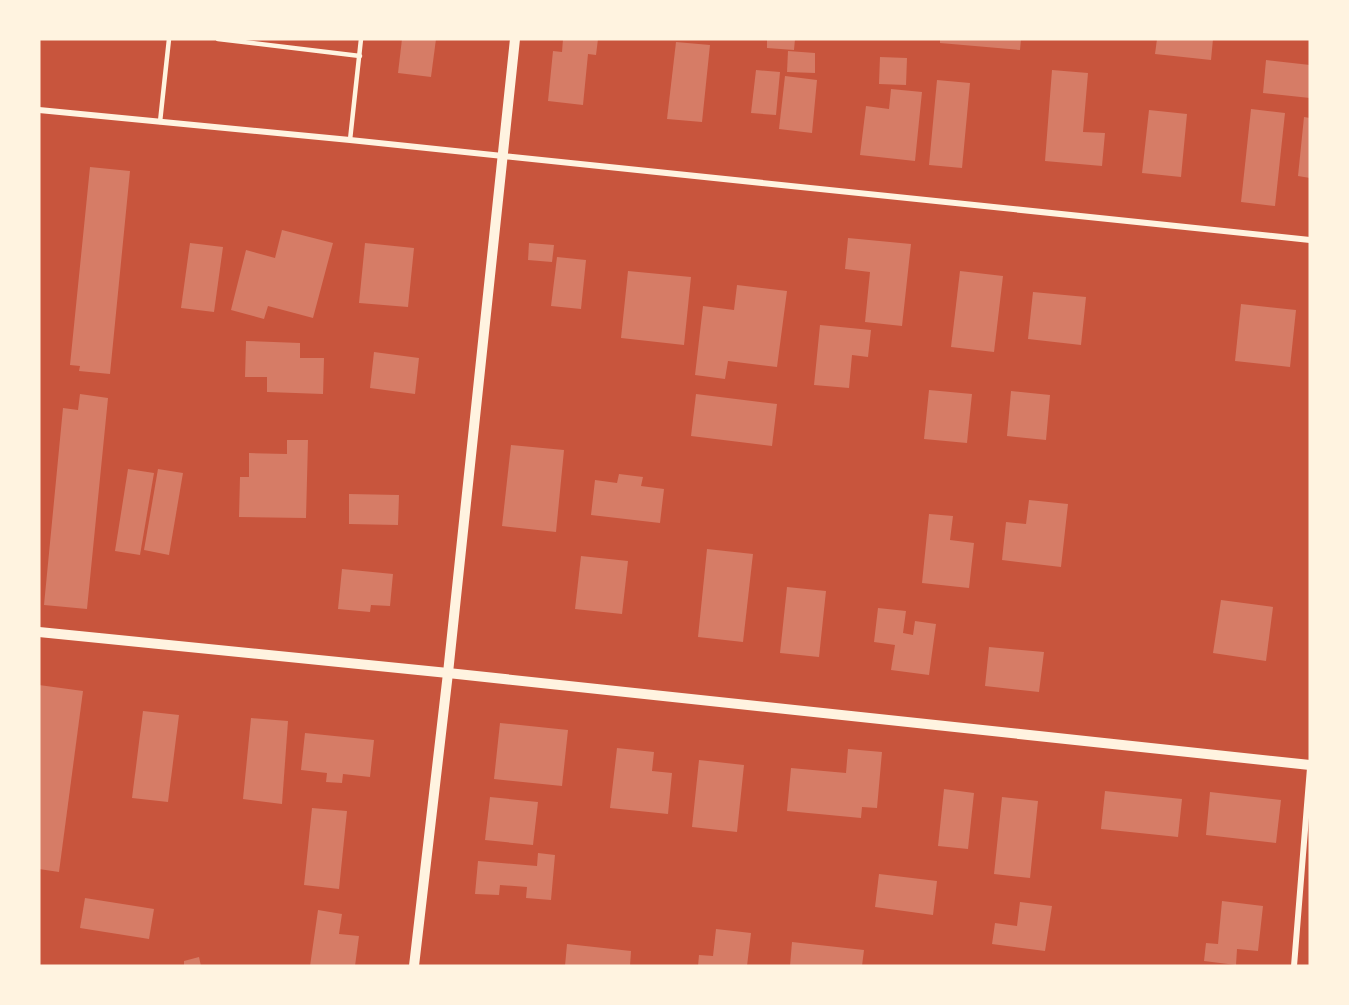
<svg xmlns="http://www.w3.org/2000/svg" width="1349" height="1005" viewBox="0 0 1349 1005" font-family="'Space Grotesk',sans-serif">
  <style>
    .building { fill: #d67c66 }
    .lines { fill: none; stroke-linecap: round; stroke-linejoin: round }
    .service { stroke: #fff3e0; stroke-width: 4.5 }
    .minor { stroke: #fff3e0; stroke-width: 6 }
    .tertiary { stroke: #fff3e0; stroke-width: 10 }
  </style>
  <rect width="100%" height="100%" fill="#c8553d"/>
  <g class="building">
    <path d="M402 39H436L431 77 398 73Z"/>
    <path d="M563 39H598L596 55 588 54 583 105 548 101 553 51 562 52Z"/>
    <path d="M767 39H795L794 50 767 48Z"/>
    <path d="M940 39H1021L1020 50 940 43Z"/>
    <path d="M1157 39H1213L1211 60 1155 54Z"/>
    <path d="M676 42 710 45 702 122 667 119Z"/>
    <path d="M788 51 815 53V73L787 72Z"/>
    <path d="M880 57 907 58 906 85 879 84Z"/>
    <path d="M1266 60 1310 65V98L1263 93Z"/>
    <path d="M756 70 780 72 776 115 751 113Z"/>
    <path d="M1052 70 1088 73 1083 132 1105 133 1102 166 1045 161Z"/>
    <path d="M785 76 817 80 812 133 779 129Z"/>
    <path d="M937 80 970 83 962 168 929 165Z"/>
    <path d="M891 89 922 92 915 161 860 155 866 106 889 109Z"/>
    <path d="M1251 109 1285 113 1275 206 1241 202Z"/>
    <path d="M1149 110 1187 114 1181 177 1142 173Z"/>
    <path d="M1304 117 1310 118V178L1298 176Z"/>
    <path d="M90 167 130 171 110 374 79 371 80 366 70 365Z"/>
    <path d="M282 230 333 243 313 318 268 306 264 319 231 310 246 250 275 258Z"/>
    <path d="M848 238 911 244 902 326 865 322 870 272 845 269Z"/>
    <path d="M190 243 223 247 214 312 181 308Z"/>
    <path d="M365 243 414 248 408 307 359 303Z"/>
    <path d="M529 243 554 245 552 262 528 260Z"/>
    <path d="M557 257 586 260 581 309 551 306Z"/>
    <path d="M628 271 691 277 684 345 621 338Z"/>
    <path d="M960 271 1003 276 994 352 951 347Z"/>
    <path d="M737 285 787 291 777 367 728 361 725 379 695 375 703 306 734 310Z"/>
    <path d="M1033 292 1086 297 1081 345 1028 339Z"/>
    <path d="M1241 304 1296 310 1290 367 1235 361Z"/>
    <path d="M820 325 871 330 868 357 852 355 849 388 814 385Z"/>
    <path d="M246 341 300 343V358H324L323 394 267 392V377H245Z"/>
    <path d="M374 352 419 358 415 394 370 388Z"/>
    <path d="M929 390 972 394 967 443 924 439Z"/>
    <path d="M1011 391 1050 395 1046 440 1007 436Z"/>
    <path d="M80 394 108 398 87 609 44 605 63 408 78 410Z"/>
    <path d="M696 394 777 404 772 446 691 436Z"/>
    <path d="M287 440H308L306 518 239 517 240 477H249V453L287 454Z"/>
    <path d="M511 445 564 450 556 532 502 526Z"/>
    <path d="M128 469 154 473 140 555 115 551Z"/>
    <path d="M158 469 183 473 169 555 144 550Z"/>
    <path d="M619 474 643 477 641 486 664 489 660 523 591 515 595 480 617 483Z"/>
    <path d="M349 494 399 495 398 525 349 524Z"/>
    <path d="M1029 500 1068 504 1061 567 1002 560 1006 522 1026 524Z"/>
    <path d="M929 514 953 516 950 540 974 543 969 588 922 583Z"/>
    <path d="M707 549 753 554 743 642 698 637Z"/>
    <path d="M581 556 628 561 622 614 575 609Z"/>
    <path d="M342 569 393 574 390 606 371 605 370 612 338 609Z"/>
    <path d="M787 587 826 591 819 657 780 653Z"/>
    <path d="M1221 600 1273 607 1266 661 1213 653Z"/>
    <path d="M878 608 906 611 903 633 913 635 915 621 936 624 929 675 891 670 895 645 874 642Z"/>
    <path d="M989 647 1044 652 1039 692 985 686Z"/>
    <path d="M39 685 83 691 59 872 39 869Z"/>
    <path d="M143 711 179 715 168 802 132 798Z"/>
    <path d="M251 718 288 721 282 804 243 799Z"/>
    <path d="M500 723 568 730 562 786 494 779Z"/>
    <path d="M305 733 374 740 370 777 343 774 342 783 326 782 327 773 301 770Z"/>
    <path d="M617 748 654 752 652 771 672 773 668 814 610 808Z"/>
    <path d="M848 749 882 752 877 808 862 807 861 818 787 811 791 768 846 773Z"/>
    <path d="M699 760 744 765 737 832 692 827Z"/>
    <path d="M944 789 974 793 968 849 938 846Z"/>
    <path d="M1105 791 1182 799 1178 837 1101 829Z"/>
    <path d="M1210 792 1281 800 1276 843 1206 835Z"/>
    <path d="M490 797 538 802 533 845 485 840Z"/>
    <path d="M1002 797 1038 801 1030 878 994 874Z"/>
    <path d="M312 808 347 811 339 889 304 885Z"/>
    <path d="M538 853 555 855 551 900 526 898 527 887 500 885 499 895 475 894 478 861 537 866Z"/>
    <path d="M879 874 937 881 933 915 875 907Z"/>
    <path d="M85 898 154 909 149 939 80 928Z"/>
    <path d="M1222 901 1263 906 1258 951 1237 949 1236 965 1204 961 1206 943 1218 944Z"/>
    <path d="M1020 902 1052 906 1045 951 992 944 995 923 1017 926Z"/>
    <path d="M318 910 342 914 339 934 359 936 355 966H310Z"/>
    <path d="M716 929 751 933 747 966H698L699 955 713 956Z"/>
    <path d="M792 942 864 950 862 966H790Z"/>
    <path d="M567 944 631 951 630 966H565Z"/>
    <path d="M199 957 201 966H184V961Z"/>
  </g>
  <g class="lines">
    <g class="service">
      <path d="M218 39 360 56"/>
      <path d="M160 122 169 39"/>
      <path d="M350 140 361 39"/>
    </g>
    <g class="minor">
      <path d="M39 110 350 140 1310 240"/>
      <path d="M1294 966 1310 768"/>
    </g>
    <g class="tertiary">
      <path d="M39 632 448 673 1310 765"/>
      <path d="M414 966 448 673 515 39"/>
    </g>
  </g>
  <rect width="1349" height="1005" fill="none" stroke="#fff3e0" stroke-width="81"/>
</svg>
